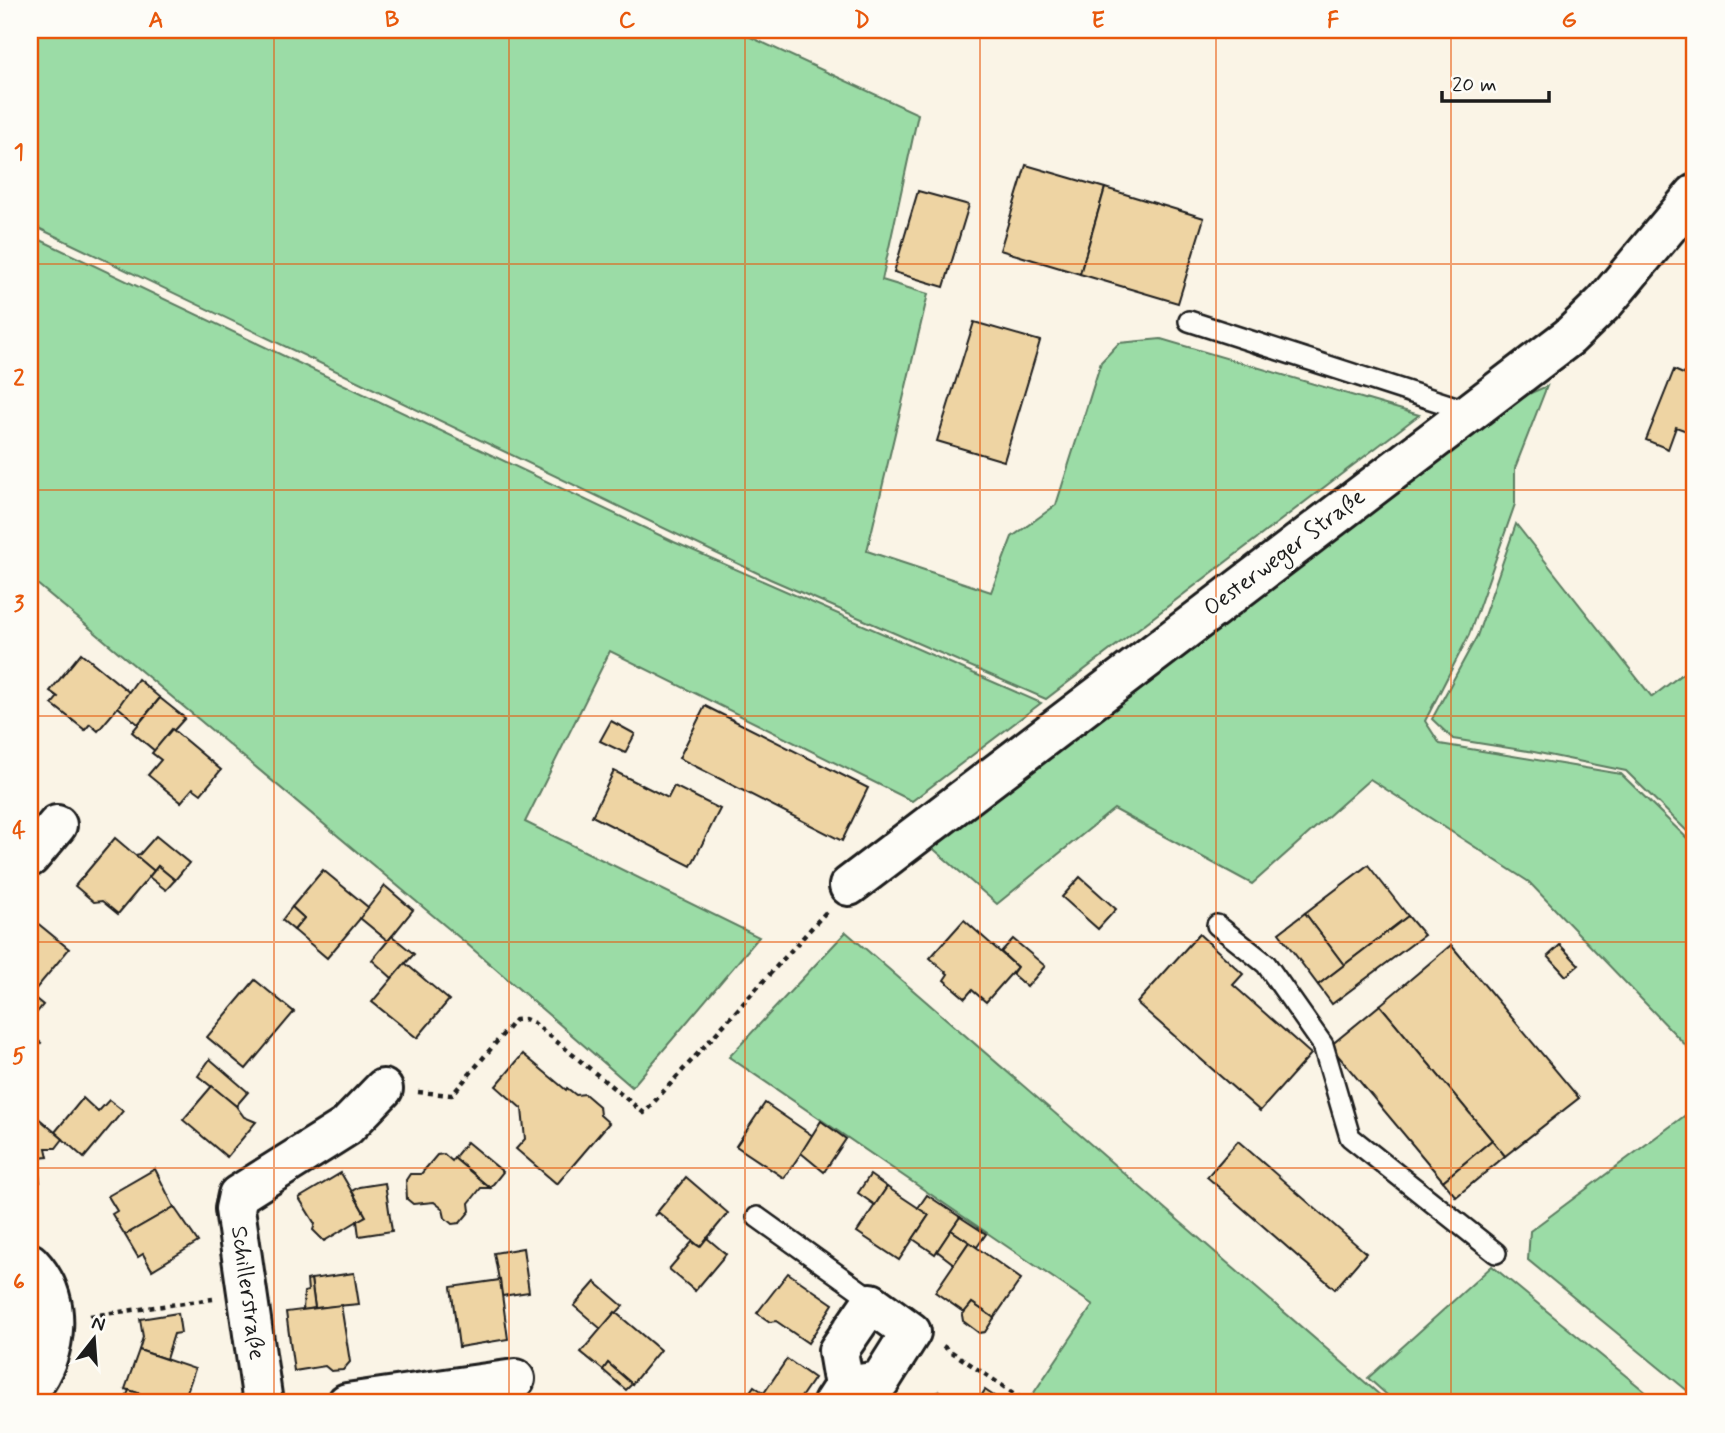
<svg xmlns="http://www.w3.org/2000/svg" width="1725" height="1433" viewBox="0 0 1725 1433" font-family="Mynerve,sans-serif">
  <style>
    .green { fill: #9bdca6; stroke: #5c7c61; stroke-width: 2 }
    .building { fill: #eed4a3; stroke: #1c1c1c; stroke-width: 2 }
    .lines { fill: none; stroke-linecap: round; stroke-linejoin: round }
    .lane-casing { stroke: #1c1c1c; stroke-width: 24 }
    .street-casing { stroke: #1c1c1c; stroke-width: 44 }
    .path { stroke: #1c1c1c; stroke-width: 4.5; stroke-dasharray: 5 5; stroke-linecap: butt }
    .lane { stroke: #fdfcf7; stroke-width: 19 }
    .street { stroke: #fdfcf7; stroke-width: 38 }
    .grid { fill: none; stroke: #e8590c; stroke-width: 2; stroke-opacity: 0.55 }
    .labels { text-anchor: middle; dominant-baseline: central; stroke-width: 5; stroke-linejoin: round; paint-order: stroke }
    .street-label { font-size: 23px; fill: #1c1c1c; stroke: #fdfcf7 }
    .neatline { fill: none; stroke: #e8590c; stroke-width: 2.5 }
    .grid-label { font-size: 23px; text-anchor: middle; font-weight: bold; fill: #e8590c }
  </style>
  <rect width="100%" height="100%" fill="#faf4e6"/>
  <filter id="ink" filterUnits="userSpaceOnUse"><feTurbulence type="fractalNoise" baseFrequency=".0143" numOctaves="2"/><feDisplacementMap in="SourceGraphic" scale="14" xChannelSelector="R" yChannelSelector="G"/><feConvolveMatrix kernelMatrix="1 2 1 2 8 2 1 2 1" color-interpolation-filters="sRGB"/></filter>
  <g filter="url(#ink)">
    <g class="green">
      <path d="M30 30H735L918 114 882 280 928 294 867 551 991 592 1012 537 1056 505 1101 362 1119 343 1161 339 1419 415 1046 699 770 579 30 224Z"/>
      <path d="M30 235 674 542 1041 703 912 801 610 651 525 822 759 937 632 1087 467 944 30 578Z"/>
      <path d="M1547 386 1515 468V504L1469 635 1425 721 1440 744 1621 774 1695 846V1055L1529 882 1370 779 1252 884 1114 809 997 904 929 845 1503 405Z"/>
      <path d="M1516 524 1652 697 1695 664V839L1626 771 1534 752 1453 739 1432 719 1477 636Z"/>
      <path d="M846 932 1389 1403H1027L1093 1305 729 1057Z"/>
      <path d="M1695 1108V1397L1528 1260 1530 1231Z"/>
      <path d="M1492 1266 1659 1403H1396L1368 1378Z"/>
    </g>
    <g class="building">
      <path d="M1026 165 1105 188 1080 274 1000 250Z"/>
      <path d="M1105 188 1204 218 1178 303 1080 274Z"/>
      <path d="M918 191 969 205 944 287 894 272Z"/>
      <path d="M974 322 1040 341 1004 461 937 441Z"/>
      <path d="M1674 370 1695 379V434L1676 427 1668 449 1646 440Z"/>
      <path d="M81 653 130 693 98 731 90 724 85 730 52 704 58 697 50 691Z"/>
      <path d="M138 679 160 698 138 724 118 707Z"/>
      <path d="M160 698 185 718 155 751 132 732Z"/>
      <path d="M705 706 868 788 842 841 679 758Z"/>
      <path d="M611 721 635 734 625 753 600 741Z"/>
      <path d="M172 729 221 770 201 794 193 788 181 802 148 775 161 760 152 753Z"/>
      <path d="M614 771 668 798 674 786 720 809 691 866 592 816Z"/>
      <path d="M156 836 189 863 175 880 158 866 154 871 135 855 140 854Z"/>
      <path d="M115 838 154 871 118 914 102 901 94 902 75 886Z"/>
      <path d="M1368 865 1408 916 1344 965 1305 913Z"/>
      <path d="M158 866 175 880 166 890 149 877Z"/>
      <path d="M323 870 369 908 327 958 294 930 304 918 292 907Z"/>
      <path d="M1080 877 1116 909 1098 929 1062 897Z"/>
      <path d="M385 886 413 910 388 941 360 918Z"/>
      <path d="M292 907 304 918 294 930 282 920Z"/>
      <path d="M1305 913 1344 965 1318 985 1279 933Z"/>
      <path d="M1408 916 1424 935 1332 1004 1318 985Z"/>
      <path d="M30 917 69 949 30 996Z"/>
      <path d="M964 920 1017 967 986 1002 972 990 965 998 944 980 948 974 930 958Z"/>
      <path d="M1199 934 1243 974 1233 985 1311 1054 1260 1111 1137 1003Z"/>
      <path d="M392 936 414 954 392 978 372 960Z"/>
      <path d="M1013 939 1045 966 1027 987 1012 974 1017 967 1001 952Z"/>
      <path d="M1451 945 1579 1098 1505 1156 1380 1005Z"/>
      <path d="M1560 945 1579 965 1566 976 1548 956Z"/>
      <path d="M405 963 449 1000 417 1038 372 1002Z"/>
      <path d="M255 980 294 1012 246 1069 207 1037Z"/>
      <path d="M31 995 43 1005 30 1021V996Z"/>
      <path d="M1380 1005 1492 1140 1443 1181 1330 1046Z"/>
      <path d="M30 1034 41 1043 30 1056Z"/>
      <path d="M523 1054 566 1090 567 1088 576 1095 585 1094 599 1106 600 1115 609 1123 557 1184 516 1149 525 1139 522 1109 496 1086Z"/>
      <path d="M210 1059 248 1092 236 1106 198 1076Z"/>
      <path d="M212 1086 236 1106 244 1117 256 1122 227 1157 183 1120Z"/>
      <path d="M83 1098 98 1112 109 1100 123 1111 84 1158 55 1132Z"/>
      <path d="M765 1103 813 1136 784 1178 736 1146Z"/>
      <path d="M30 1111 63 1139 56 1148H46L48 1157 37 1158 34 1162 30 1159Z"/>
      <path d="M821 1121 846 1139 824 1172 801 1153Z"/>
      <path d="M1492 1140 1505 1156 1456 1197 1443 1181Z"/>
      <path d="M1238 1141 1366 1253 1335 1289 1207 1177Z"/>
      <path d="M467 1142 503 1172 490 1188 454 1158Z"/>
      <path d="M444 1154 452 1161 454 1158 490 1188H481L469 1203 470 1211 460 1223 452 1224 445 1218 443 1209 434 1202 413 1204 407 1199 406 1180 410 1174H421L437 1155Z"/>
      <path d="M30 1159 38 1166 40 1182H30Z"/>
      <path d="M155 1169 174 1207 125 1235 112 1214 117 1211 108 1196Z"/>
      <path d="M341 1173 366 1216 324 1241 313 1230 315 1224 299 1198Z"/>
      <path d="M870 1175 887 1187 875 1205 858 1193Z"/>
      <path d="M686 1177 728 1213 700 1247 659 1213 654 1216Z"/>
      <path d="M385 1183 392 1231 359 1236 357 1221 366 1216 352 1191 359 1187Z"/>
      <path d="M887 1187 929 1215 899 1260 857 1232Z"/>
      <path d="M927 1195 960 1217 935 1254 913 1239 929 1215 918 1208Z"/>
      <path d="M174 1207 198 1242 152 1270 143 1254 138 1257 125 1235Z"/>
      <path d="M960 1217 986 1234 977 1247 951 1230Z"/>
      <path d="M951 1230 969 1242 954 1264 937 1251Z"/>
      <path d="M707 1238 726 1254 695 1291 669 1269 692 1242 700 1247Z"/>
      <path d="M969 1242 1021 1279 994 1318 972 1303 965 1313 935 1292Z"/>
      <path d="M523 1248 529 1292 502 1296 494 1253Z"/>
      <path d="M354 1273 359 1304 315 1308 311 1279Z"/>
      <path d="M788 1273 833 1304 808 1343 776 1321 770 1322 757 1313Z"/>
      <path d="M311 1279 315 1308 303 1310 304 1292 308 1291 307 1280Z"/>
      <path d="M500 1280 508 1339 459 1347 451 1287Z"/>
      <path d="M595 1282 623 1306 601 1329 574 1306Z"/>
      <path d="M972 1303 994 1318 985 1332 979 1333 963 1321 962 1315Z"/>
      <path d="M341 1305 350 1362 343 1370 331 1371 325 1366 294 1371 286 1312Z"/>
      <path d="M615 1312 660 1350 632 1384 608 1363 603 1370 581 1352Z"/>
      <path d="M178 1313 181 1333 174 1334 166 1359 139 1350 143 1337 140 1319Z"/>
      <path d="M139 1350 195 1369 183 1403H168L125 1389Z"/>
      <path d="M787 1359 814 1378 797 1403H779L764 1393Z"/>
      <path d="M608 1363 632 1384 626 1390 603 1370Z"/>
      <path d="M754 1386 764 1393 779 1403H742Z"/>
      <path d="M129 1390 168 1403H124Z"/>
      <path d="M985 1390 1004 1403H977Z"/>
      <path d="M939 1391 957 1403H931Z"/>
      <path d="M712 1396 722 1403H707Z"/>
    </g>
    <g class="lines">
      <defs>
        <g id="lane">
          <path d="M1189 321 1471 412"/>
          <path d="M1217 925 1266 964 1323 1045 1350 1137 1496 1253"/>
          <path d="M757 1217 862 1292 871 1303"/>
        </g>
        <g id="street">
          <path d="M30 857 57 825"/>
          <path d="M849 886 1569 337 1605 302 1695 194"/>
          <path d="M30 1263C64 1299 58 1352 30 1389"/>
          <path d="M263 1403 235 1209 238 1195 346 1127 383 1089"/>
          <path d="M347 1403 515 1379"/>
          <path d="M833 1403 844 1386 838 1351 871 1303 911 1332 880 1381 844 1386"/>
        </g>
      </defs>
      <use href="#lane" class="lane-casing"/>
      <use href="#street" class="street-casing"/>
      <g class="path">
        <path d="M418 1092 452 1095 515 1020 525 1019 534 1023 644 1113 826 912"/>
        <path d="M90 1316 213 1299"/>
        <path d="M943 1346 1028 1403"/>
      </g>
      <use href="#lane" class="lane"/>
      <use href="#street" class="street"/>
    </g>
  </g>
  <path class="grid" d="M274 30V1403M509 30V1403M745 30V1403M980 30V1403M1216 30V1403M1451 30V1403M30 264H1695M30 490H1695M30 716H1695M30 942H1695M30 1168H1695"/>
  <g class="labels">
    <g class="street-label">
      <text transform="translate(1285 553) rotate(-37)">Oesterweger Straße</text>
      <text transform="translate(247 1293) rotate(82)">Schillerstraße</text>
    </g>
  </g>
  <rect width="1725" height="1433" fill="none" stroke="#fdfcf7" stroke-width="77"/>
  <g transform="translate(94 1339) rotate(17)" stroke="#fdfcf7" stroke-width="5" paint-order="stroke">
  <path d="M0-5L12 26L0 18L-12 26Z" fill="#1c1c1c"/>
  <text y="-10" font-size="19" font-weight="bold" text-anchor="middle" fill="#1c1c1c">N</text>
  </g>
  <path d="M1442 91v10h107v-10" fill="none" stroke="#1c1c1c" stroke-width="3.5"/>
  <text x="1452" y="91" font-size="21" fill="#1c1c1c" stroke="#fdfcf7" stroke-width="5" paint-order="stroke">20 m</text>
  <rect x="38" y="38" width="1648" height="1356" class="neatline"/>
  <g class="grid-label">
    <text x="156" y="27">A</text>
    <text x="392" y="27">B</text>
    <text x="627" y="27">C</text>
    <text x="862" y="27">D</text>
    <text x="1098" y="27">E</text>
    <text x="1333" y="27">F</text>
    <text x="1569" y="27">G</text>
    <text x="19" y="159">1</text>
    <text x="19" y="385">2</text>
    <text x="19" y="611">3</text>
    <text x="19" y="837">4</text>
    <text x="19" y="1063">5</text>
    <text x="19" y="1289">6</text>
  </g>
</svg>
